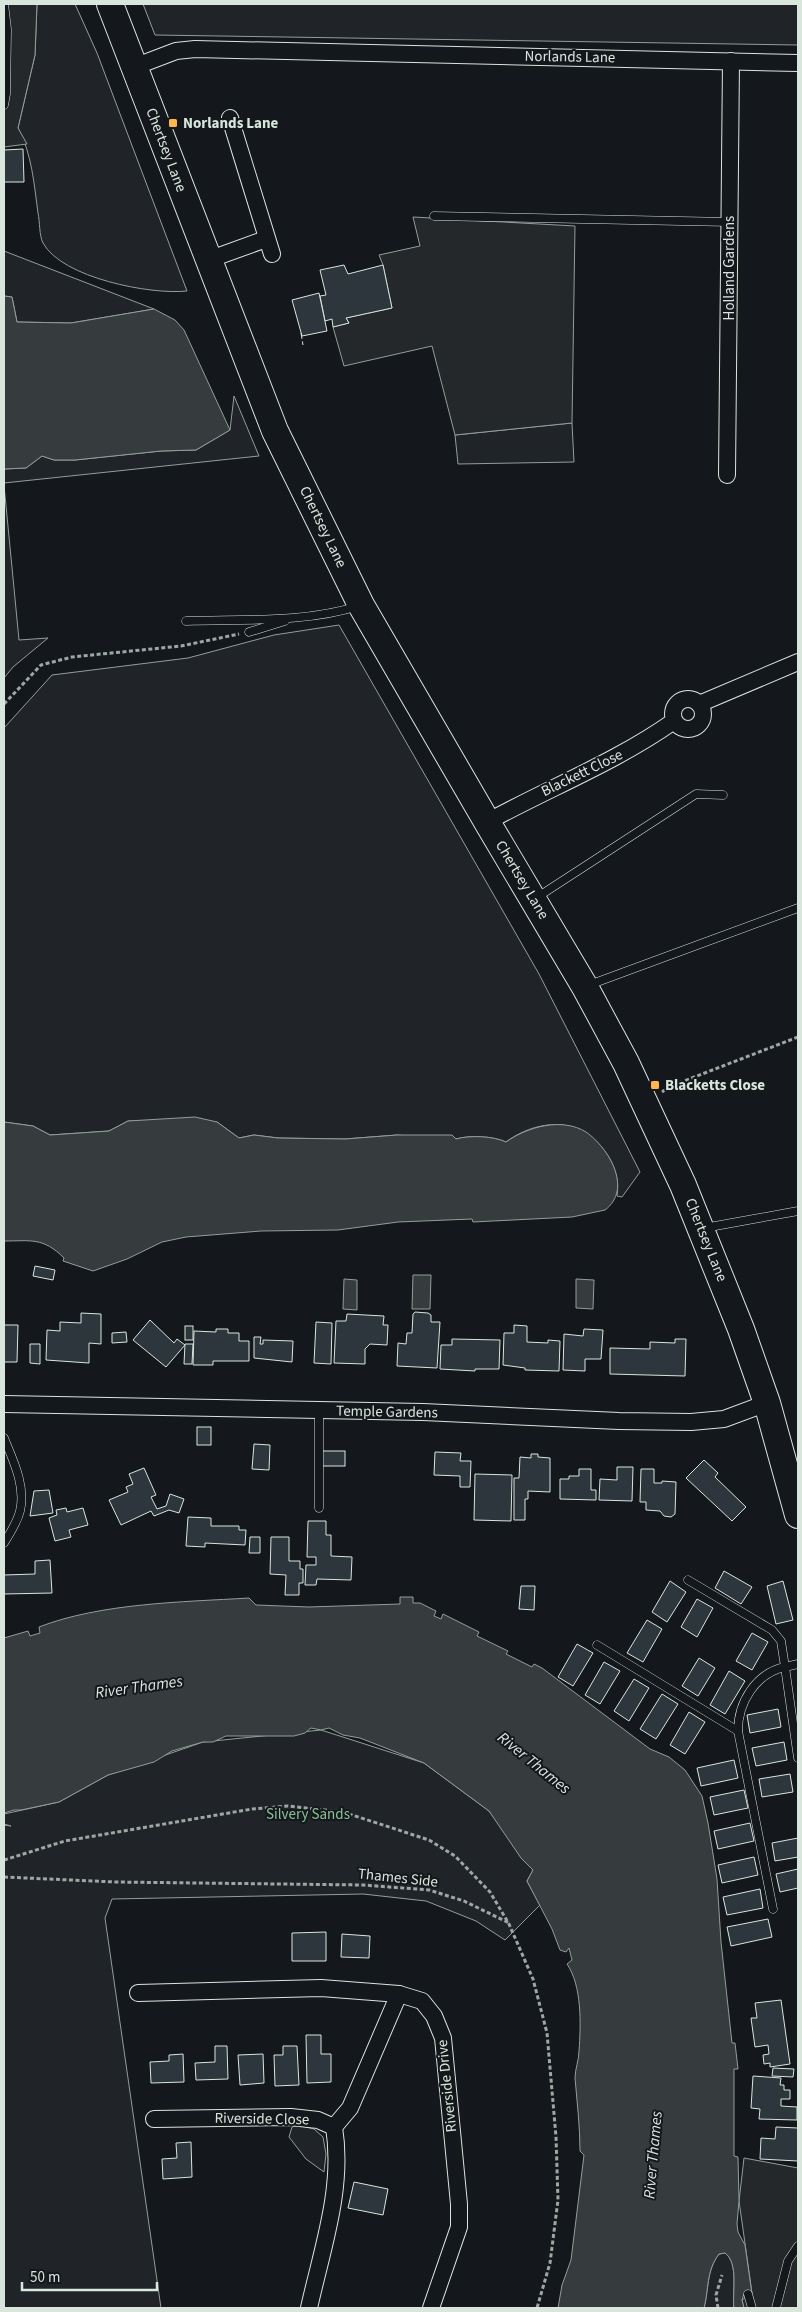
<svg xmlns="http://www.w3.org/2000/svg" width="802" height="2312" viewBox="0 0 802 2312" font-family="'Source Sans 3',sans-serif">
  <style>
    .green { fill: #202428; stroke: #939e99 }
    .parking { fill: #24282b; stroke: #939e99 }
    .water { fill: #363b3e; stroke: #939e99 }
    .building { fill: #2c363c; stroke: #d8e6dc }
    .lines { fill: none; stroke-linecap: round; stroke-linejoin: round }
    .lane-casing { stroke: #d8e6dc; stroke-width: 9 }
    .street-casing { stroke: #d8e6dc; stroke-width: 18 }
    .primary-casing { stroke: #d8e6dc; stroke-width: 28 }
    .path { stroke: #9da8a2; stroke-width: 3; stroke-dasharray: 4 2.5; stroke-linecap: butt }
    .lane { stroke: #14181c; stroke-width: 8 }
    .street { stroke: #14181c; stroke-width: 16 }
    .primary { stroke: #14181c; stroke-width: 26 }
    .fence { stroke: #d8e6dc; stroke-width: 1; stroke-dasharray: 6 2.5; stroke-linecap: butt }
    .poi-dot { fill: #ffb74d; stroke: #14181c; stroke-width: 2 }
    .labels { text-anchor: middle; dominant-baseline: central; stroke-width: 4; stroke-linejoin: round; paint-order: stroke }
    .street-label { font-size: 15px; fill: #d8e6dc; stroke: #14181c }
    .poi-label { font-size: 15px; font-weight: bold; fill: #d8e6dc; stroke: #14181c; text-anchor: start }
    .park-label { font-size: 15px; fill: #8ac095; stroke: #14181c }
    .water-label { font-size: 16px; font-style: italic; fill: #d8e6dc; stroke: #14181c }
  </style>
  <rect width="100%" height="100%" fill="#14181c"/>
  <g class="green">
    <path d="M37 4H75L97 53 187 291C151 295 62 278 43 243 39 235 40 222 38 213 34 184 32 154 18 128L35 55Z"/>
    <path d="M143 4H798V45L155 35Z"/>
    <path d="M4 251 154 309 71 323 17 322 12 297 4 296Z"/>
    <path d="M234 396 259 456 4 483V469L26 468 42 456 54 460H75L161 451 196 450 230 430Z"/>
    <path d="M572 423 574 462 458 464 455 435Z"/>
    <path d="M4 485 19 640 48 638 13 667 4 678Z"/>
    <path d="M339 625 539 974 640 1172 622 1197 617 1196C622 1167 600 1136 572 1127 550 1120 523 1129 506 1142 493 1136 469 1135 456 1139L397 1135 345 1139 278 1138 254 1135 239 1138 217 1122 128 1121 109 1131 50 1135 33 1126 4 1122V728L52 675 188 658 274 635Z"/>
    <path d="M321 1730 424 1763 489 1811 533 1870 527 1881 540 1905 505 1940 476 1921 426 1901 363 1894 112 1899 105 1918 161 2308H4V1825L11 1826 4 1824V1814L59 1802 108 1775 203 1742Z"/>
    <path d="M298 2125 314 2129 323 2137 326 2154 324 2172 306 2159 289 2137 292 2127Z"/>
    <path d="M725 2253C739 2263 732 2293 734 2308H704C709 2289 706 2271 719 2254Z"/>
  </g>
  <g class="parking">
    <path d="M4 4H37L35 55 18 128 27 144 4 147Z"/>
    <path d="M413 217 575 226 572 423 455 435 432 346 344 366 333 327 349 323 346 318 392 308 383 265 379 255 420 246Z"/>
    <path d="M744 2158 798 2168V2308H744L742 2300 752 2293 739 2201Z"/>
  </g>
  <g class="water">
    <path d="M4 296 12 297 17 322 71 323 154 309 175 320 184 330 230 430 196 450 161 451 75 460H54L42 456 26 468 4 469Z"/>
    <path d="M195 1117 217 1122 239 1138 254 1135 278 1138 345 1139 397 1135H452L456 1139C470 1135 493 1136 506 1142 527 1127 562 1117 586 1132 609 1148 633 1189 605 1210L572 1217 473 1222 472 1219 398 1222 338 1230 261 1231 186 1237 162 1242 127 1259 93 1271 63 1261 64 1258C43 1237 31 1241 4 1241V1122L33 1126 50 1135 109 1131 128 1121Z"/>
    <path d="M413 1275H431L430 1309H412Z"/>
    <path d="M344 1279 357 1280V1310L343 1309Z"/>
    <path d="M576 1279 594 1280 593 1309 576 1308Z"/>
    <path d="M400 1597H413V1603H420L436 1611 434 1616 441 1619 443 1614 479 1632 477 1636 508 1651 506 1654 532 1667 534 1664 542 1668 650 1749 669 1757 685 1770 702 1796 708 1823 717 1879 721 1942 732 2043H735L738 2069H734V2156L738 2157 739 2201 737 2224 738 2232 745 2245 752 2294H744L742 2300 744 2308H734C732 2293 739 2263 725 2253L719 2254C706 2271 709 2289 704 2308H558L562 2285 571 2260 584 2155 580 2151C580 2126 577 2102 575 2078 575 2069 579 2060 579 2051 581 2024 582 1986 567 1964L572 1960 569 1948 566 1952 560 1950 552 1929 527 1881 533 1870 521 1858 489 1811 424 1763 360 1738 343 1735 329 1728 321 1730 311 1728 305 1733 294 1736H226L213 1742H203L172 1751 154 1762 108 1775 59 1802 21 1810H14L4 1813V1638L28 1631 30 1636 40 1633 39 1627C101 1603 183 1602 249 1598L256 1605 309 1607 400 1604Z"/>
  </g>
  <g class="building">
    <path d="M23 149 24 182H4V150Z"/>
    <path d="M344 265 348 274 383 265 392 308 346 318 349 323 333 327 332 319 325 321 320 296 326 295 320 270Z"/>
    <path d="M319 293 327 331 302 336 292 300Z"/>
    <path d="M35 1266 55 1270 53 1280 33 1276Z"/>
    <path d="M415 1312 428 1313 431 1315V1322H440L437 1368 397 1366 398 1343 406 1344 407 1333H412L413 1314Z"/>
    <path d="M81 1313 101 1314V1344L89 1343V1363L46 1360 47 1330 60 1331V1322L81 1323Z"/>
    <path d="M347 1314 384 1316 383 1325H388L387 1345 370 1344 365 1349V1364L334 1363 336 1321H346Z"/>
    <path d="M150 1320 174 1343 177 1339 185 1345 166 1367 133 1340Z"/>
    <path d="M316 1322 332 1323 331 1364 314 1363Z"/>
    <path d="M4 1325H18L17 1362H4Z"/>
    <path d="M514 1325 527 1326V1342L548 1343V1340L560 1341 559 1371 525 1370V1368L503 1365 504 1333H514Z"/>
    <rect x="185" y="1326" width="8" height="14"/>
    <path d="M216 1329H228V1333H239V1341H249V1361H213V1365H193L194 1331 216 1332Z"/>
    <path d="M584 1329 603 1330 601 1359H585V1371L563 1370 564 1334 583 1336Z"/>
    <path d="M126 1332 127 1342 112 1343V1333Z"/>
    <path d="M254 1337H261L260 1344H263V1340L293 1341 292 1362 254 1358Z"/>
    <path d="M452 1339 500 1340 499 1369H475V1371L440 1369 441 1345H452Z"/>
    <path d="M675 1339H686L685 1376 610 1374V1348L650 1349V1342L675 1343Z"/>
    <path d="M30 1344H40V1364L30 1363Z"/>
    <path d="M185 1344H193L192 1364H184Z"/>
    <rect x="197" y="1427" width="14" height="18"/>
    <path d="M254 1444 270 1445 269 1470 252 1469Z"/>
    <rect x="321" y="1451" width="24" height="15"/>
    <path d="M435 1452 461 1453 460 1461H471L470 1487H460V1476L434 1475Z"/>
    <path d="M531 1454H538V1457L550 1458V1492L528 1491V1499H525V1520H514V1478H519L520 1457 531 1458Z"/>
    <path d="M704 1460 718 1473 715 1477 746 1507 732 1521 686 1478Z"/>
    <path d="M617 1467H633L632 1501 599 1500 600 1479 617 1480Z"/>
    <path d="M144 1468 156 1495 151 1497 157 1509 166 1506 170 1494 184 1499 179 1513 169 1510 154 1516 151 1511 121 1525 109 1500 128 1492 126 1487 133 1484 129 1474Z"/>
    <path d="M579 1469H591V1490H596V1500L560 1499V1479H569V1476H579Z"/>
    <path d="M641 1469H654V1483H662V1481L676 1482 675 1514 671 1517 664 1516 660 1511 646 1510V1502H640Z"/>
    <path d="M475 1474 512 1475 511 1521 474 1520Z"/>
    <path d="M49 1490 53 1513 30 1516 34 1491Z"/>
    <path d="M66 1508 67 1512 83 1508 88 1525 69 1530 71 1537 55 1541 49 1518 57 1515 56 1510Z"/>
    <path d="M188 1517 211 1518V1526H239V1530H246L245 1545 205 1543V1547L186 1546Z"/>
    <path d="M308 1521H326V1535H331V1556L352 1557 351 1580 317 1579 316 1585H305L306 1565H316V1557H307Z"/>
    <path d="M250 1537H260V1553H249Z"/>
    <path d="M271 1537H289V1561H300V1569H303V1583H299V1595H285L286 1575 270 1574Z"/>
    <path d="M50 1560 52 1593 4 1594V1575L35 1574V1561Z"/>
    <path d="M724 1571 752 1587 741 1604 715 1588Z"/>
    <path d="M670 1581 686 1592 667 1622 652 1612Z"/>
    <path d="M783 1581 793 1620 776 1624 767 1586Z"/>
    <path d="M521 1586H535L534 1610 519 1609Z"/>
    <path d="M697 1599 713 1608 697 1637 681 1627Z"/>
    <path d="M647 1620 662 1629 643 1662 627 1653Z"/>
    <path d="M752 1633 768 1642 752 1670 736 1661Z"/>
    <path d="M577 1644 593 1653 573 1686 558 1677Z"/>
    <path d="M699 1658 715 1668 698 1696 682 1686Z"/>
    <path d="M604 1662 620 1671 600 1704 585 1695Z"/>
    <path d="M729 1671 745 1681 725 1714 710 1705Z"/>
    <path d="M634 1679 649 1688 629 1721 614 1711Z"/>
    <path d="M662 1694 678 1704 656 1739 640 1729Z"/>
    <path d="M778 1709 781 1727 750 1733 747 1715Z"/>
    <path d="M689 1712 705 1722 685 1754 670 1745Z"/>
    <path d="M784 1742 787 1760 756 1766 752 1748Z"/>
    <path d="M734 1760 738 1778 701 1786 697 1768Z"/>
    <path d="M790 1774 793 1792 762 1797 759 1779Z"/>
    <path d="M744 1790 748 1808 714 1815 710 1797Z"/>
    <path d="M750 1823 754 1841 718 1849 714 1831Z"/>
    <path d="M798 1838V1857L775 1861 772 1843Z"/>
    <path d="M754 1857 758 1875 722 1883 718 1865Z"/>
    <path d="M798 1869V1888L780 1892 776 1874Z"/>
    <path d="M760 1889 763 1908 727 1915 723 1897Z"/>
    <path d="M768 1919 772 1937 731 1946 727 1927Z"/>
    <path d="M326 1932V1961H292V1933Z"/>
    <path d="M342 1934 370 1936 369 1958 341 1957Z"/>
    <path d="M781 2000 790 2064 770 2067V2063L764 2064 763 2055 769 2054 768 2045 755 2047 751 2018H757L755 2003Z"/>
    <path d="M306 2035H321V2054H331V2082L307 2083Z"/>
    <path d="M215 2046H227L228 2079 196 2080 195 2063 215 2062Z"/>
    <path d="M283 2046H297L299 2085 275 2086 274 2055H283Z"/>
    <path d="M183 2054 184 2082 151 2083 150 2062 169 2061V2055Z"/>
    <path d="M263 2054 264 2083 240 2085 238 2055Z"/>
    <path d="M773 2068 794 2069 793 2077 772 2076Z"/>
    <path d="M753 2076 781 2078 780 2085H784V2090H790V2099H781V2106L797 2107V2120L759 2119 760 2109 751 2108Z"/>
    <path d="M776 2127 798 2128V2161L760 2159 761 2138 775 2139Z"/>
    <path d="M191 2142 192 2177 163 2179 162 2159 177 2158 176 2143Z"/>
    <path d="M354 2182 388 2189 383 2215 348 2208Z"/>
  </g>
  <g class="lines">
    <defs>
      <g id="lane">
        <path d="M4 105 6 94 7 29 4 4"/>
        <path d="M434 216 730 222"/>
        <path d="M186 621C241 619 306 623 358 606"/>
        <path d="M249 632 285 621"/>
        <path d="M536 898 696 794 723 795"/>
        <path d="M589 985 798 908"/>
        <path d="M704 1228 798 1211"/>
        <path d="M4 1438C13 1460 26 1486 20 1511 17 1523 10 1533 4 1543"/>
        <path d="M319 1508V1410"/>
        <path d="M688 1580 772 1630 781 1641 785 1667C756 1673 738 1702 738 1731L773 1909"/>
        <path d="M597 1645 738 1731"/>
        <path d="M798 1664 785 1667 798 1758"/>
        <path d="M748 2294 752 2308"/>
        <path d="M776 2308 788 2261 798 2246"/>
      </g>
      <g id="street">
        <path d="M134 67 176 51 195 49 798 63"/>
        <path d="M230 118 272 254"/>
        <path d="M208 260 266 239"/>
        <path d="M727 475 731 61"/>
        <circle cx="688" cy="714" r="15"/>
        <path d="M699 704 798 662"/>
        <path d="M487 822C549 788 616 762 674 721"/>
        <path d="M4 1404 423 1412 619 1421 691 1422 724 1419 767 1403"/>
        <path d="M138 1993 321 1988 399 1994 422 2001 434 2016 443 2038 459 2204V2227L431 2308"/>
        <path d="M154 2119 291 2117 318 2120 334 2127C344 2188 322 2249 309 2308"/>
        <path d="M334 2127 350 2108 399 1994"/>
      </g>
      <path id="primary" d="M110 4 275 431 361 605 490 827 585 987 626 1063 683 1185 741 1329 767 1403 798 1515"/>
    </defs>
    <use href="#lane" class="lane-casing"/>
    <use href="#street" class="street-casing"/>
    <use href="#primary" class="primary-casing"/>
    <g class="path">
      <path d="M4 704 41 665 72 657 181 646 239 634"/>
      <path d="M662 1092 671 1086 798 1037"/>
      <path d="M4 1860 65 1841 252 1809 288 1806 343 1812 429 1840 455 1856 490 1892 509 1924 533 1979 547 2033 556 2137 558 2200 550 2263 537 2308"/>
      <path d="M4 1877 115 1882 363 1885 429 1890 464 1901 509 1923"/>
      <path d="M718 2308 716 2295 722 2275"/>
    </g>
    <use href="#lane" class="lane"/>
    <use href="#street" class="street"/>
    <use href="#primary" class="primary"/>
    <path class="fence" d="M301 333 303 345"/>
  </g>
  <g class="poi-dot">
    <rect x="168" y="118" width="10" height="10" rx="2.5"/>
    <rect x="650" y="1080" width="10" height="10" rx="2.5"/>
  </g>
  <g class="labels">
    <g class="street-label">
      <text transform="translate(570 57) rotate(1)">Norlands Lane</text>
      <text transform="translate(166 150) rotate(69)">Chertsey Lane</text>
      <text transform="translate(729 268) rotate(-90)">Holland Gardens</text>
      <text transform="translate(323 527) rotate(64)">Chertsey Lane</text>
      <text transform="translate(582 773) rotate(-26)">Blackett Close</text>
      <text transform="translate(522 880) rotate(59)">Chertsey Lane</text>
      <text transform="translate(706 1240) rotate(68)">Chertsey Lane</text>
      <text transform="translate(387 1412) rotate(1)">Temple Gardens</text>
      <text transform="translate(398 1878) rotate(6)">Thames Side</text>
      <text transform="translate(447 2086) rotate(-96)">Riverside Drive</text>
      <text transform="translate(262 2119) rotate(1)">Riverside Close</text>
    </g>
    <g class="poi-label">
      <text x="183" y="123">Norlands Lane</text>
      <text x="665" y="1085">Blacketts Close</text>
    </g>
    <g class="park-label">
      <text x="308" y="1814">Silvery Sands</text>
    </g>
    <g class="water-label">
      <text transform="translate(139 1687) rotate(-8)">River Thames</text>
      <text transform="translate(534 1763) rotate(39)">River Thames</text>
      <text transform="translate(653 2155) rotate(-85)">River Thames</text>
    </g>
  </g>
  <rect width="802" height="2312" fill="none" stroke="#d8e6dc" stroke-width="10"/>
  <path d="M22 2282v8h135v-8" fill="none" stroke="#d8e6dc" stroke-width="2.5"/>
  <text x="30" y="2282" font-size="15" fill="#d8e6dc" stroke="#14181c" stroke-width="4" paint-order="stroke">50 m</text>
</svg>
